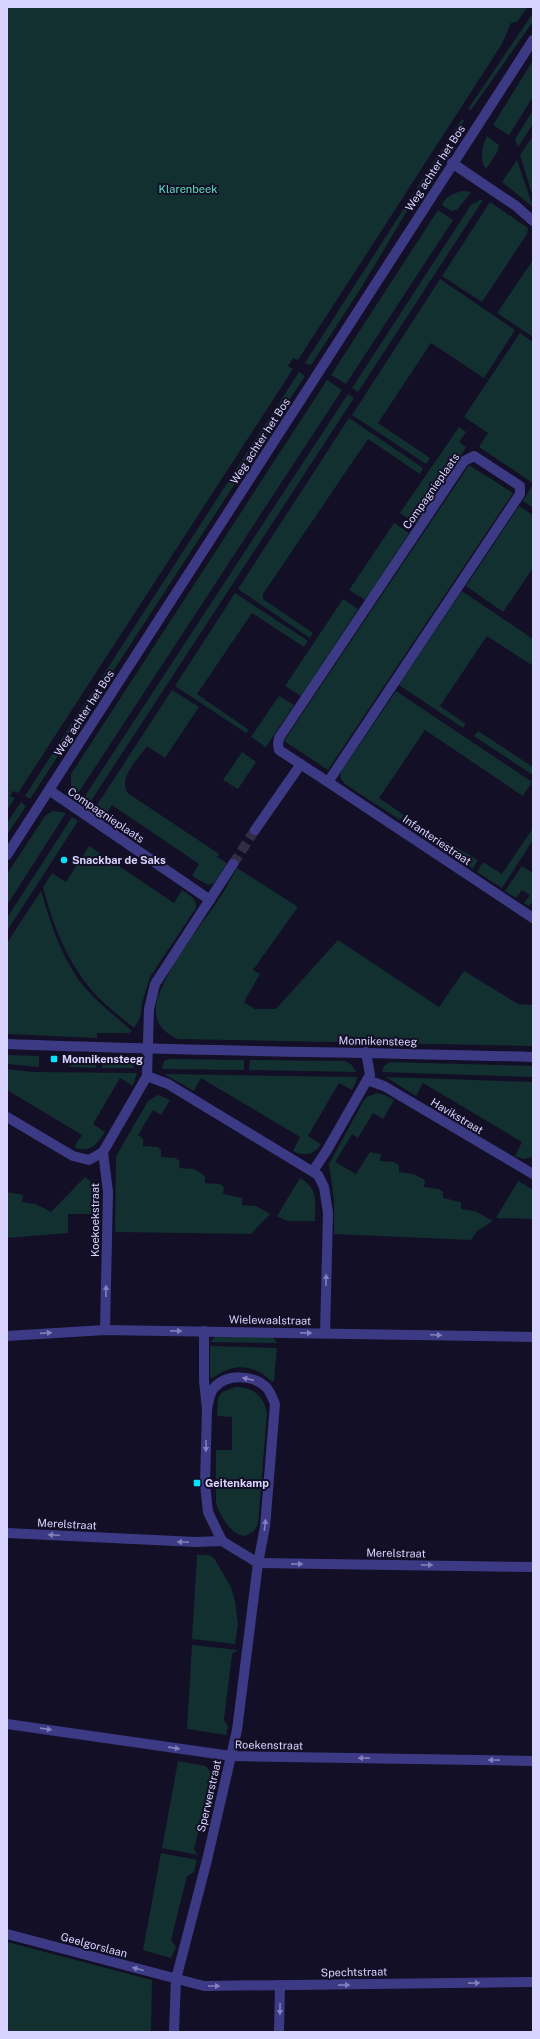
<svg xmlns="http://www.w3.org/2000/svg" width="540" height="2039" viewBox="0 0 540 2039" font-family="'Public Sans',sans-serif">
  <style>
    .green { fill: #12302f }
    .lines { fill: none; stroke-linecap: round; stroke-linejoin: round }
    .minor-tunnel { stroke: #312d47; stroke-width: 10; stroke-dasharray: 10 5; stroke-linecap: butt }
    .minor { stroke: #3d3a85; stroke-width: 10 }
    .oneway { fill: #837fbc }
    .poi-dot { fill: #00e5ff; stroke: #130f26; stroke-width: 1.5 }
    .labels { text-anchor: middle; dominant-baseline: central; stroke-width: 4; stroke-linejoin: round; paint-order: stroke }
    .street-label { font-size: 11px; fill: #d9d4ff; stroke: #130f26 }
    .park-label { font-size: 11px; fill: #5fe0c0; stroke: #130f26 }
    .poi-label { font-size: 11px; font-weight: bold; fill: #d9d4ff; stroke: #130f26; text-anchor: start }
  </style>
  <rect width="100%" height="100%" fill="#130f26"/>
  <g class="green">
    <path d="M7 7H528L517 22 511 23 502 44 298 360 293 358 288 366 293 369 18 793 13 791 10 796 15 798 7 810Z"/>
    <path d="M533 13 532 23 471 110 468 109Z"/>
    <path d="M533 60V97L509 135 493 125Z"/>
    <path d="M533 110V124L518 147 515 139Z"/>
    <path d="M462 119 464 121 419 191 416 189Z"/>
    <path d="M487 136 499 145 498 151 486 169C479 160 482 146 487 136Z"/>
    <path d="M533 136V197L520 155Z"/>
    <path d="M517 160 533 207 502 182Z"/>
    <path d="M463 191 471 192 457 210 451 211 442 205C445 196 454 193 463 191Z"/>
    <path d="M413 194 416 196 361 288 311 365 305 363Z"/>
    <path d="M480 200H483L358 392 352 388 471 205Z"/>
    <path d="M490 202 528 228 527 234 482 302 442 276Z"/>
    <path d="M438 210 453 220 346 384 331 375Z"/>
    <path d="M533 260V337L497 313Z"/>
    <path d="M440 279 515 330 484 378 431 343 378 423 430 458 426 464 352 415Z"/>
    <path d="M520 333 533 342V483L479 447 488 433 464 417Z"/>
    <path d="M299 372 305 376 30 799 25 796Z"/>
    <path d="M327 380 342 390 77 795 71 788V774Z"/>
    <path d="M348 394 354 398 89 804 86 801 85 796Z"/>
    <path d="M349 418 423 468 420 474 368 439 263 594V599L313 633 310 638 238 589Z"/>
    <path d="M459 427 466 432 459 442 466 447 416 524 400 513Z"/>
    <path d="M469 465 513 493 328 770 284 741Z"/>
    <path d="M533 484V508L523 501Z"/>
    <path d="M519 506 533 515V568L503 612 466 586Z"/>
    <path d="M394 523 409 533 365 600 349 590Z"/>
    <path d="M462 591 533 639V666L487 636 440 706 466 724 463 728 399 685Z"/>
    <path d="M235 593 308 641 304 647 252 613 197 694 249 730 246 733 175 686Z"/>
    <path d="M343 599 358 609 301 696 285 686Z"/>
    <path d="M172 690 199 707 165 758 147 746C138 759 116 780 129 794L219 854 217 857 227 863 214 883 208 885 192 876 199 864 112 805 105 816 95 808Z"/>
    <path d="M396 691 532 782 523 796 425 730 379 798 404 815 400 820 345 784 340 777 341 772Z"/>
    <path d="M279 696 294 705 266 747 251 737Z"/>
    <path d="M478 731 533 767V775L474 736Z"/>
    <path d="M242 752 256 762 238 789 223 780Z"/>
    <path d="M21 802 26 806 7 835V823Z"/>
    <path d="M53 811 66 813 7 905V874L45 816Z"/>
    <path d="M72 817 78 821 7 931V918Z"/>
    <path d="M416 824 478 860 473 869 413 829Z"/>
    <path d="M533 828V840L502 888 477 872 483 862 502 874Z"/>
    <path d="M89 846 174 903 182 890C189 895 197 898 196 908L150 977 142 1003 140 1018 134 1028C121 1017 107 1007 95 994 68 964 53 926 43 887L52 873 66 882Z"/>
    <path d="M522 866 533 873V902L529 906 524 903 530 895 522 890 516 898 505 891Z"/>
    <path d="M237 868 298 907 253 970 260 974 244 1002 255 1009H276L338 940 439 1007 464 971 518 1004 533 1005V1046L178 1039C165 1033 155 1025 156 1009 156 982 202 924 219 899 226 889 231 878 237 868Z"/>
    <path d="M41 891C51 925 63 962 86 989 100 1005 117 1017 132 1031L129 1033H97V1038L7 1034V943Z"/>
    <path d="M7 1055 39 1056V1067L7 1064Z"/>
    <path d="M70 1056 97 1057 96 1068 70 1067Z"/>
    <path d="M102 1057C115 1057 129 1055 135 1068H102Z"/>
    <path d="M169 1059 244 1060V1070L162 1069 164 1061Z"/>
    <path d="M250 1060 345 1061 352 1065 356 1072 249 1070Z"/>
    <path d="M390 1062 533 1066V1077L382 1072 384 1066Z"/>
    <path d="M7 1069 33 1072 137 1073 133 1086 120 1078 93 1124 105 1132C97 1144 90 1154 74 1147L82 1135 7 1090Z"/>
    <path d="M164 1074 357 1077 356 1082 352 1090 339 1083 308 1136 321 1144C314 1155 304 1157 293 1151L300 1137 201 1078 194 1091Z"/>
    <path d="M386 1077 533 1082V1157L523 1159 515 1156 522 1142 423 1083 416 1096Z"/>
    <path d="M377 1093 385 1095 394 1100 383 1119 373 1113 358 1138 352 1134 335 1162 356 1174 370 1152 381 1154 380 1161 394 1162 399 1165V1172L413 1174 425 1180 424 1187 439 1189 443 1192V1198L461 1202V1209L475 1211 493 1221 477 1231 471 1240 334 1234V1201L329 1164 364 1100 367 1097Z"/>
    <path d="M158 1095 170 1100 161 1115 153 1110 138 1135 143 1139V1146L158 1147 161 1150V1157L175 1158 180 1161 179 1168 194 1169 205 1176V1183L220 1184 224 1187 223 1194 242 1198V1205L256 1206 270 1214 251 1234 115 1232 116 1156 148 1101Z"/>
    <path d="M85 1177C99 1186 96 1199 96 1214H68V1233L7 1238V1192L23 1195 22 1202 36 1204 51 1212Z"/>
    <path d="M300 1178C319 1189 315 1202 315 1221H287L277 1216Z"/>
    <path d="M518 1181 532 1189 533 1219 496 1218Z"/>
    <path d="M216 1336 273 1337 277 1343 210 1342Z"/>
    <path d="M210 1346 277 1348 274 1381H271C258 1368 241 1363 224 1371 219 1373 215 1378 210 1378Z"/>
    <path d="M235 1387C252 1387 264 1395 267 1413L258 1524 254 1531 245 1536C231 1535 220 1516 216 1503V1450H232V1417L217 1416 218 1398 222 1392Z"/>
    <path d="M197 1555H209L214 1558 231 1587 235 1601 238 1625 235 1644 192 1639Z"/>
    <path d="M192 1645 238 1650 232 1654 224 1720 228 1726 226 1735 187 1729Z"/>
    <path d="M178 1761 206 1766 214 1778 218 1779 217 1781 210 1786 194 1849 198 1855 162 1848Z"/>
    <path d="M161 1853 197 1860 194 1872 187 1876 171 1940 176 1947 171 1958 143 1950Z"/>
    <path d="M7 1942 152 1980 151 2032H7Z"/>
  </g>
  <g class="lines">
    <path class="minor-tunnel" d="M233 864 255 830"/>
    <g class="minor">
      <path d="M452 163 516 206 533 221"/>
      <path d="M474 456 520 486V494L328 782 279 750 278 744 279 738 464 461Z"/>
      <path d="M328 782 533 918"/>
      <path d="M49 790 210 900"/>
      <path d="M255 830 301 764"/>
      <path d="M7 855 533 40"/>
      <path d="M7 1044C182 1051 358 1052 533 1057"/>
      <path d="M147 1076 168 1084 318 1175 324 1187 328 1213 325 1333"/>
      <path d="M367 1080 384 1086 533 1174"/>
      <path d="M7 1117 73 1156 89 1160 103 1152"/>
      <path d="M313 1171 327 1150 367 1080 370 1075 366 1052"/>
      <path d="M105 1330 108 1192 103 1152 147 1076 149 1009 155 984 233 864"/>
      <path d="M204 1331V1381L207 1409 205 1484 208 1512 222 1541 258 1563"/>
      <path d="M7 1336 105 1330 533 1337"/>
      <path d="M7 1533 196 1542 222 1541"/>
      <path d="M258 1563 533 1567"/>
      <path d="M7 1724 231 1756 533 1761"/>
      <path d="M7 1934 204 1986 533 1982"/>
      <path d="M174 2032 176 1979 207 1860 237 1730 258 1563 265 1527 275 1404C273 1399 270 1391 266 1387 253 1375 227 1373 214 1388 209 1394 209 1401 207 1409"/>
      <path d="M279 2032 280 1985"/>
    </g>
  </g>
  <defs><path id="oneway-solid" d="M-6-.8H1V-3.2L6.5 0L1 3.2V.8H-6Z"/></defs>
  <g class="oneway">
    <use href="#oneway-solid" transform="translate(326 1280) rotate(-89)"/>
    <use href="#oneway-solid" transform="translate(106 1291) rotate(-89)"/>
    <use href="#oneway-solid" transform="translate(176 1331) rotate(1)"/>
    <use href="#oneway-solid" transform="translate(46 1333) rotate(-4)"/>
    <use href="#oneway-solid" transform="translate(306 1333) rotate(1)"/>
    <use href="#oneway-solid" transform="translate(436 1335) rotate(2)"/>
    <use href="#oneway-solid" transform="translate(248 1379) rotate(-167)"/>
    <use href="#oneway-solid" transform="translate(206 1446) rotate(91)"/>
    <use href="#oneway-solid" transform="translate(265 1525) rotate(-83)"/>
    <use href="#oneway-solid" transform="translate(54 1535) rotate(-177)"/>
    <use href="#oneway-solid" transform="translate(183 1542) rotate(-177)"/>
    <use href="#oneway-solid" transform="translate(297 1564) rotate(1)"/>
    <use href="#oneway-solid" transform="translate(427 1565) rotate(1)"/>
    <use href="#oneway-solid" transform="translate(46 1729) rotate(8)"/>
    <use href="#oneway-solid" transform="translate(174 1748) rotate(8)"/>
    <use href="#oneway-solid" transform="translate(364 1758) rotate(-179)"/>
    <use href="#oneway-solid" transform="translate(494 1760) rotate(-179)"/>
    <use href="#oneway-solid" transform="translate(138 1969) rotate(-165)"/>
    <use href="#oneway-solid" transform="translate(474 1983) rotate(-1)"/>
    <use href="#oneway-solid" transform="translate(344 1985) rotate(-1)"/>
    <use href="#oneway-solid" transform="translate(214 1986)"/>
    <use href="#oneway-solid" transform="translate(280 2009) rotate(91)"/>
  </g>
  <g class="poi-dot">
    <circle cx="64" cy="860" r="4"/>
    <rect x="50" y="1055" width="8" height="8" rx="2"/>
    <rect x="193" y="1479" width="8" height="8" rx="2"/>
  </g>
  <g class="labels">
    <g class="street-label">
      <text transform="translate(435 168) rotate(-57)">Weg achter het Bos</text>
      <text transform="translate(260 441) rotate(-57)">Weg achter het Bos</text>
      <text transform="translate(431 491) rotate(-55)">Compagnieplaats</text>
      <text transform="translate(84 713) rotate(-57)">Weg achter het Bos</text>
      <text transform="translate(106 815) rotate(34)">Compagnieplaats</text>
      <text transform="translate(437 840) rotate(34)">Infanteriestraat</text>
      <text transform="translate(378 1041) rotate(1)">Monnikensteeg</text>
      <text transform="translate(457 1116) rotate(31)">Havikstraat</text>
      <text transform="translate(95 1220) rotate(-90)">Koekoekstraat</text>
      <text transform="translate(270 1320) rotate(1)">Wielewaalstraat</text>
      <text transform="translate(67 1524) rotate(3)">Merelstraat</text>
      <text transform="translate(396 1553) rotate(1)">Merelstraat</text>
      <text transform="translate(269 1745) rotate(1)">Roekenstraat</text>
      <text transform="translate(209 1796) rotate(-77)">Sperwerstraat</text>
      <text transform="translate(94 1945) rotate(15)">Geelgorslaan</text>
      <text transform="translate(354 1972) rotate(-1)">Spechtstraat</text>
    </g>
    <g class="park-label">
      <text x="188" y="189">Klarenbeek</text>
    </g>
    <g class="poi-label">
      <text x="72" y="860">Snackbar de Saks</text>
      <text x="62" y="1059">Monnikensteeg</text>
      <text x="205" y="1483">Geitenkamp</text>
    </g>
  </g>
  <rect width="540" height="2039" fill="none" stroke="#d9d4ff" stroke-width="16"/>
</svg>
